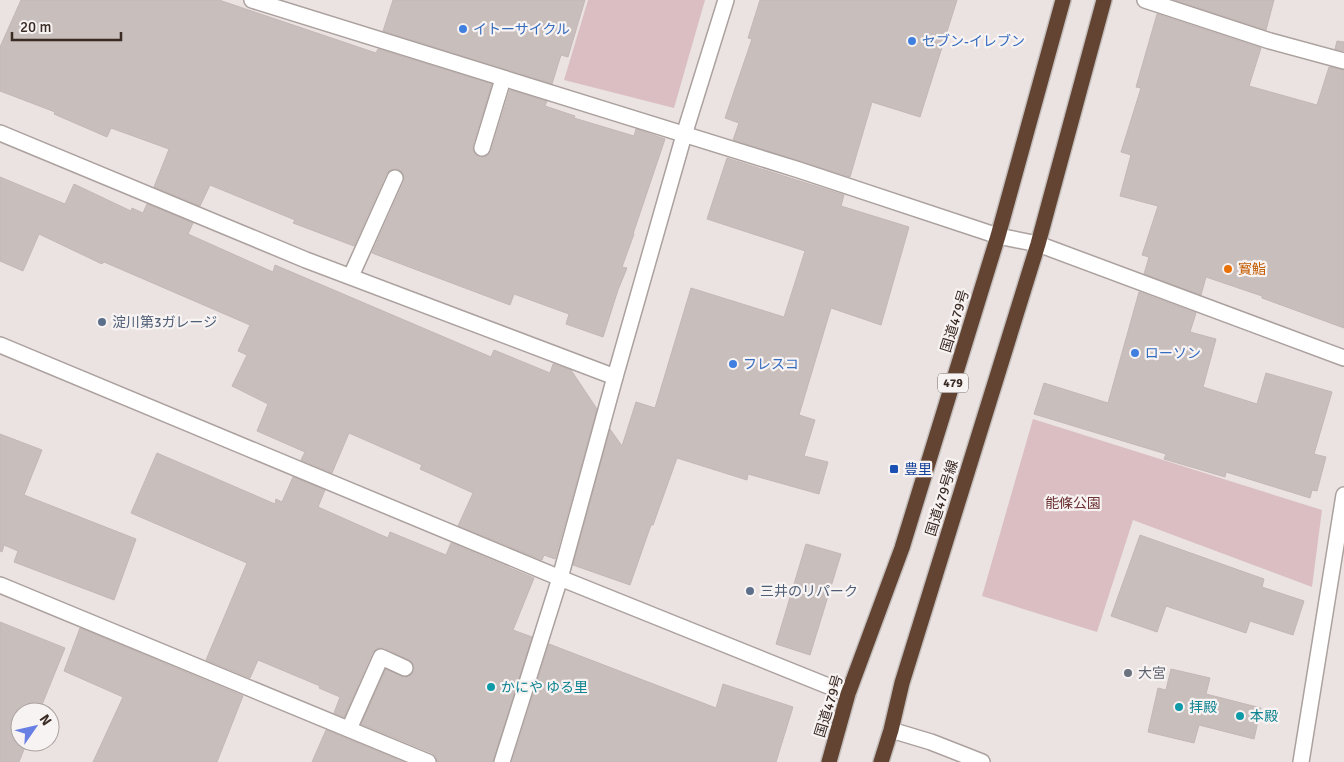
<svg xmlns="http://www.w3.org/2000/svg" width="1344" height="762" viewBox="0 0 1344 762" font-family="Signika,'Noto Sans JP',sans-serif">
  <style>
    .green { fill: #dabec2 }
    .building { fill: #c8bebb; stroke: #c4b8b6 }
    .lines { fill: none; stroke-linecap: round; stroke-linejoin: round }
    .minor-casing { stroke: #aba19e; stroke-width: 18 }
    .highway-casing { stroke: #c4bfbd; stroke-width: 18 }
    .minor { stroke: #fff; stroke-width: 15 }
    .highway { stroke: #634433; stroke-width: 15 }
    .shop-dot { fill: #3f7fe0; stroke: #f8f3f3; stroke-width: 2 }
    .food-dot { fill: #e8710a; stroke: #f8f3f3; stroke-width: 2 }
    .service-dot { fill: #5c6f8a; stroke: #f8f3f3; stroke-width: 2 }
    .transit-dot { fill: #1a4fb4; stroke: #f8f3f3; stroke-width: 2 }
    .worship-dot { fill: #6b7280; stroke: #f8f3f3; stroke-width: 2 }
    .culture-dot { fill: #0f9aa8; stroke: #f8f3f3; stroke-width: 2 }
    .labels { text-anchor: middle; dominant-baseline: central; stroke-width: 4.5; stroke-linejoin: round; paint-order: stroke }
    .shield { fill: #f8f3f3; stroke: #736762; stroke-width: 1 }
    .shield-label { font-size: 12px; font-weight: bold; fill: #3a2b24 }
    .shop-label { font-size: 14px; fill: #366cbe; stroke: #f8f3f3; text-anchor: start }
    .food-label { font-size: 14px; fill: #c56008; stroke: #f8f3f3; text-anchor: start }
    .street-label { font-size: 14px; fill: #3a2b24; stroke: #f8f3f3 }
    .service-label { font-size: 14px; fill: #4e5e75; stroke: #f8f3f3; text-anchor: start }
    .transit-label { font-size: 14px; fill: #164399; stroke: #f8f3f3; text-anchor: start }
    .park-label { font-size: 14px; fill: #6d3335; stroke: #f8f3f3 }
    .worship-label { font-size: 14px; fill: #5b616d; stroke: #f8f3f3; text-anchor: start }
    .culture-label { font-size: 14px; fill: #0d838f; stroke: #f8f3f3; text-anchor: start }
  </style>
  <rect width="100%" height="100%" fill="#ebe3e2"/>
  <g class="green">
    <path d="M588 0H705L674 108 564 80Z"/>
    <path d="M1033 419 1322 510 1312 587 1133 520 1097 632 982 596Z"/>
  </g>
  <g class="building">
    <path d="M21 0H219L376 53 378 49 492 84 473 145V150L475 154 480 157H485L488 155 491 151 510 90 547 101 545 106 575 116 574 118 634 136 636 129 665 139 633 234H634L622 267 627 268 618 290 603 337 566 324 569 314 514 294 510 305 372 253 404 182V178L403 173 398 169H395L390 170 386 174 354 246 293 223 295 220 210 185 200 206 154 187 169 149 111 128 107 137 54 114 55 112 0 91V47Z"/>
    <path d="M393 0H585L568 57 561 55 552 84 383 31Z"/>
    <path d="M760 0H957L920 117 872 102 850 177 733 140 739 123 725 118 752 39 748 38Z"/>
    <path d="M1175 0H1274L1266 30Z"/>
    <path d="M1157 14 1261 48 1249 86 1317 105 1329 67 1344 70V328L1262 298V296L1206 277 1201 295 1144 274 1149 257 1142 255 1158 206 1120 196 1131 155 1121 152 1141 88 1136 87Z"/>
    <path d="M1337 41 1344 42V51L1335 49Z"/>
    <path d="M727 158 844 195 841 206 909 227 881 325 831 308 799 415 815 420 804 456 828 462 819 494 748 474 747 480 677 458 653 525H651L630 585 573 565 610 429 622 446 636 402 655 408 691 288 784 317 805 251 707 219Z"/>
    <path d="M0 177 65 204 74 184 131 211 132 208 143 213 147 204 193 223 188 234 273 272 275 265 491 357 494 350 550 373 553 364 571 370 597 409 555 559 544 555 542 560 458 526 473 493 420 469 422 465 349 433 332 473 301 460 305 452 257 431 268 404 232 386 247 355 238 351 250 325 104 262 102 264 39 234 23 271 0 261Z"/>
    <path d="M1139 292 1196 313 1190 332 1216 339 1203 387 1257 404 1266 373 1332 392 1314 454 1326 457 1317 491 1312 490 1310 498 1226 472 1225 477 1164 459 1166 454 1034 414 1044 383 1108 403Z"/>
    <path d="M0 434 42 450 24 495 136 539 114 600 14 562 18 551 4 545 2 552 0 551Z"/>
    <path d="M157 453 275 504 276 499 282 502 293 477 325 490 318 507 388 538 390 532 446 555 451 543 534 578 513 630 532 637 493 762H437L436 757 432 753 361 724 386 669 405 677 410 676 414 671V667L413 663 409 660 385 648H381L376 649 372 653 344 717 334 713 340 697 319 688 320 686 258 660 250 678 206 660 247 563 131 513Z"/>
    <path d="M1140 535 1264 579 1262 587 1304 601 1293 635 1250 621 1246 633 1166 606 1157 632 1111 616Z"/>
    <path d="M806 544 841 554 810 655 776 644Z"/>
    <path d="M0 622 65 648 39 712H20V742H27L19 762H0Z"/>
    <path d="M80 628 243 696 217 762H93L123 697 64 671Z"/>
    <path d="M549 644 716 708 723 684 793 707 776 762H512Z"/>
    <path d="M1171 669 1210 678 1206 694 1261 708 1254 739 1199 725 1194 743 1148 732 1158 688 1166 690Z"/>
    <path d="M326 730 403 762H312Z"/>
  </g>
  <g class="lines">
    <defs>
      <g id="minor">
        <path d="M252 0 799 170 998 236 1038 244 1344 358"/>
        <path d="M1145 0 1270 41 1344 61"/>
        <path d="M0 133 306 260 615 377"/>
        <path d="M482 148 503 79"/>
        <path d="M351 276 395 178"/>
        <path d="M0 345 560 578 848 694"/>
        <path d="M0 585 428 762"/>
        <path d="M349 729 381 657 405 668"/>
        <path d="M891 730 931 742 982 762"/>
        <path d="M502 762 560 578 615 377 684 135 726 0"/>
        <path d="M1301 762 1344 495"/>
      </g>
      <g id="highway">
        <path d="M829 762 848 694 902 548 998 236 1063 0"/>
        <path d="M881 762 891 730 902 683 1038 244 1104 0"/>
      </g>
    </defs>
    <use href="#minor" class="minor-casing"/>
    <use href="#highway" class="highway-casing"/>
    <use href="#minor" class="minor"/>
    <use href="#highway" class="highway"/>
  </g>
  <g class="shop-dot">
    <circle cx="463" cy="29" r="5"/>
    <circle cx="912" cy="41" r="5"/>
    <circle cx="1135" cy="353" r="5"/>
    <circle cx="733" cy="364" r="5"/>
  </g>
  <circle class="food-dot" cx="1228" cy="269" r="5"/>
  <g class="service-dot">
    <circle cx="102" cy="322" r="5"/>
    <circle cx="750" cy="591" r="5"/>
  </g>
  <rect class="transit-dot" x="889" y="464" width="10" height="10" rx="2.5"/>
  <circle class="worship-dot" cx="1128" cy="673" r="5"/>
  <g class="culture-dot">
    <circle cx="491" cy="687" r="5"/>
    <circle cx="1179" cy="707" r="5"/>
    <circle cx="1240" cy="716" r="5"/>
  </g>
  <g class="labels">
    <rect class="shield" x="938" y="373.5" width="30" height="19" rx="4"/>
    <g class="shield-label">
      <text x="953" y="383">479</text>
    </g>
    <g class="shop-label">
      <text x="473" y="29">イトーサイクル</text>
      <text x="922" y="41">セブン-イレブン</text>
      <text x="1145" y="353">ローソン</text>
      <text x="743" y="364">フレスコ</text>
    </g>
    <g class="food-label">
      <text x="1238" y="269">寳鮨</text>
    </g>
    <g class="street-label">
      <text transform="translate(955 321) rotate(-73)">国道479号</text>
      <text transform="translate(942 498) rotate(-73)">国道479号線</text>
      <text transform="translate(829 706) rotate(-73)">国道479号</text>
    </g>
    <g class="service-label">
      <text x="112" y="322">淀川第3ガレージ</text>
      <text x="760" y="591">三井のリパーク</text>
    </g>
    <g class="transit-label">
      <text x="904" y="469">豊里</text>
    </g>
    <g class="park-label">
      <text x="1073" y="503">能條公園</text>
    </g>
    <g class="worship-label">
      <text x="1138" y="673">大宮</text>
    </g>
    <g class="culture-label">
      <text x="501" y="687">かにや ゆる里</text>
      <text x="1189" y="707">拝殿</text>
      <text x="1250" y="716">本殿</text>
    </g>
  </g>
  <g transform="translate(35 727) rotate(56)"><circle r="24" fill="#f8f3f3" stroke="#aca3a0"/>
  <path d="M0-4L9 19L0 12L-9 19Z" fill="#687fe3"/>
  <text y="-8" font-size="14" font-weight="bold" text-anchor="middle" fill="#3a2b24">N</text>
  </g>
  <path d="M12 32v8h109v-8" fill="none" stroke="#3a2b24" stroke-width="2.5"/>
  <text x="20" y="32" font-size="15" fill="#3a2b24" stroke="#f8f3f3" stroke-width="4" paint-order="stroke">20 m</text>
</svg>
